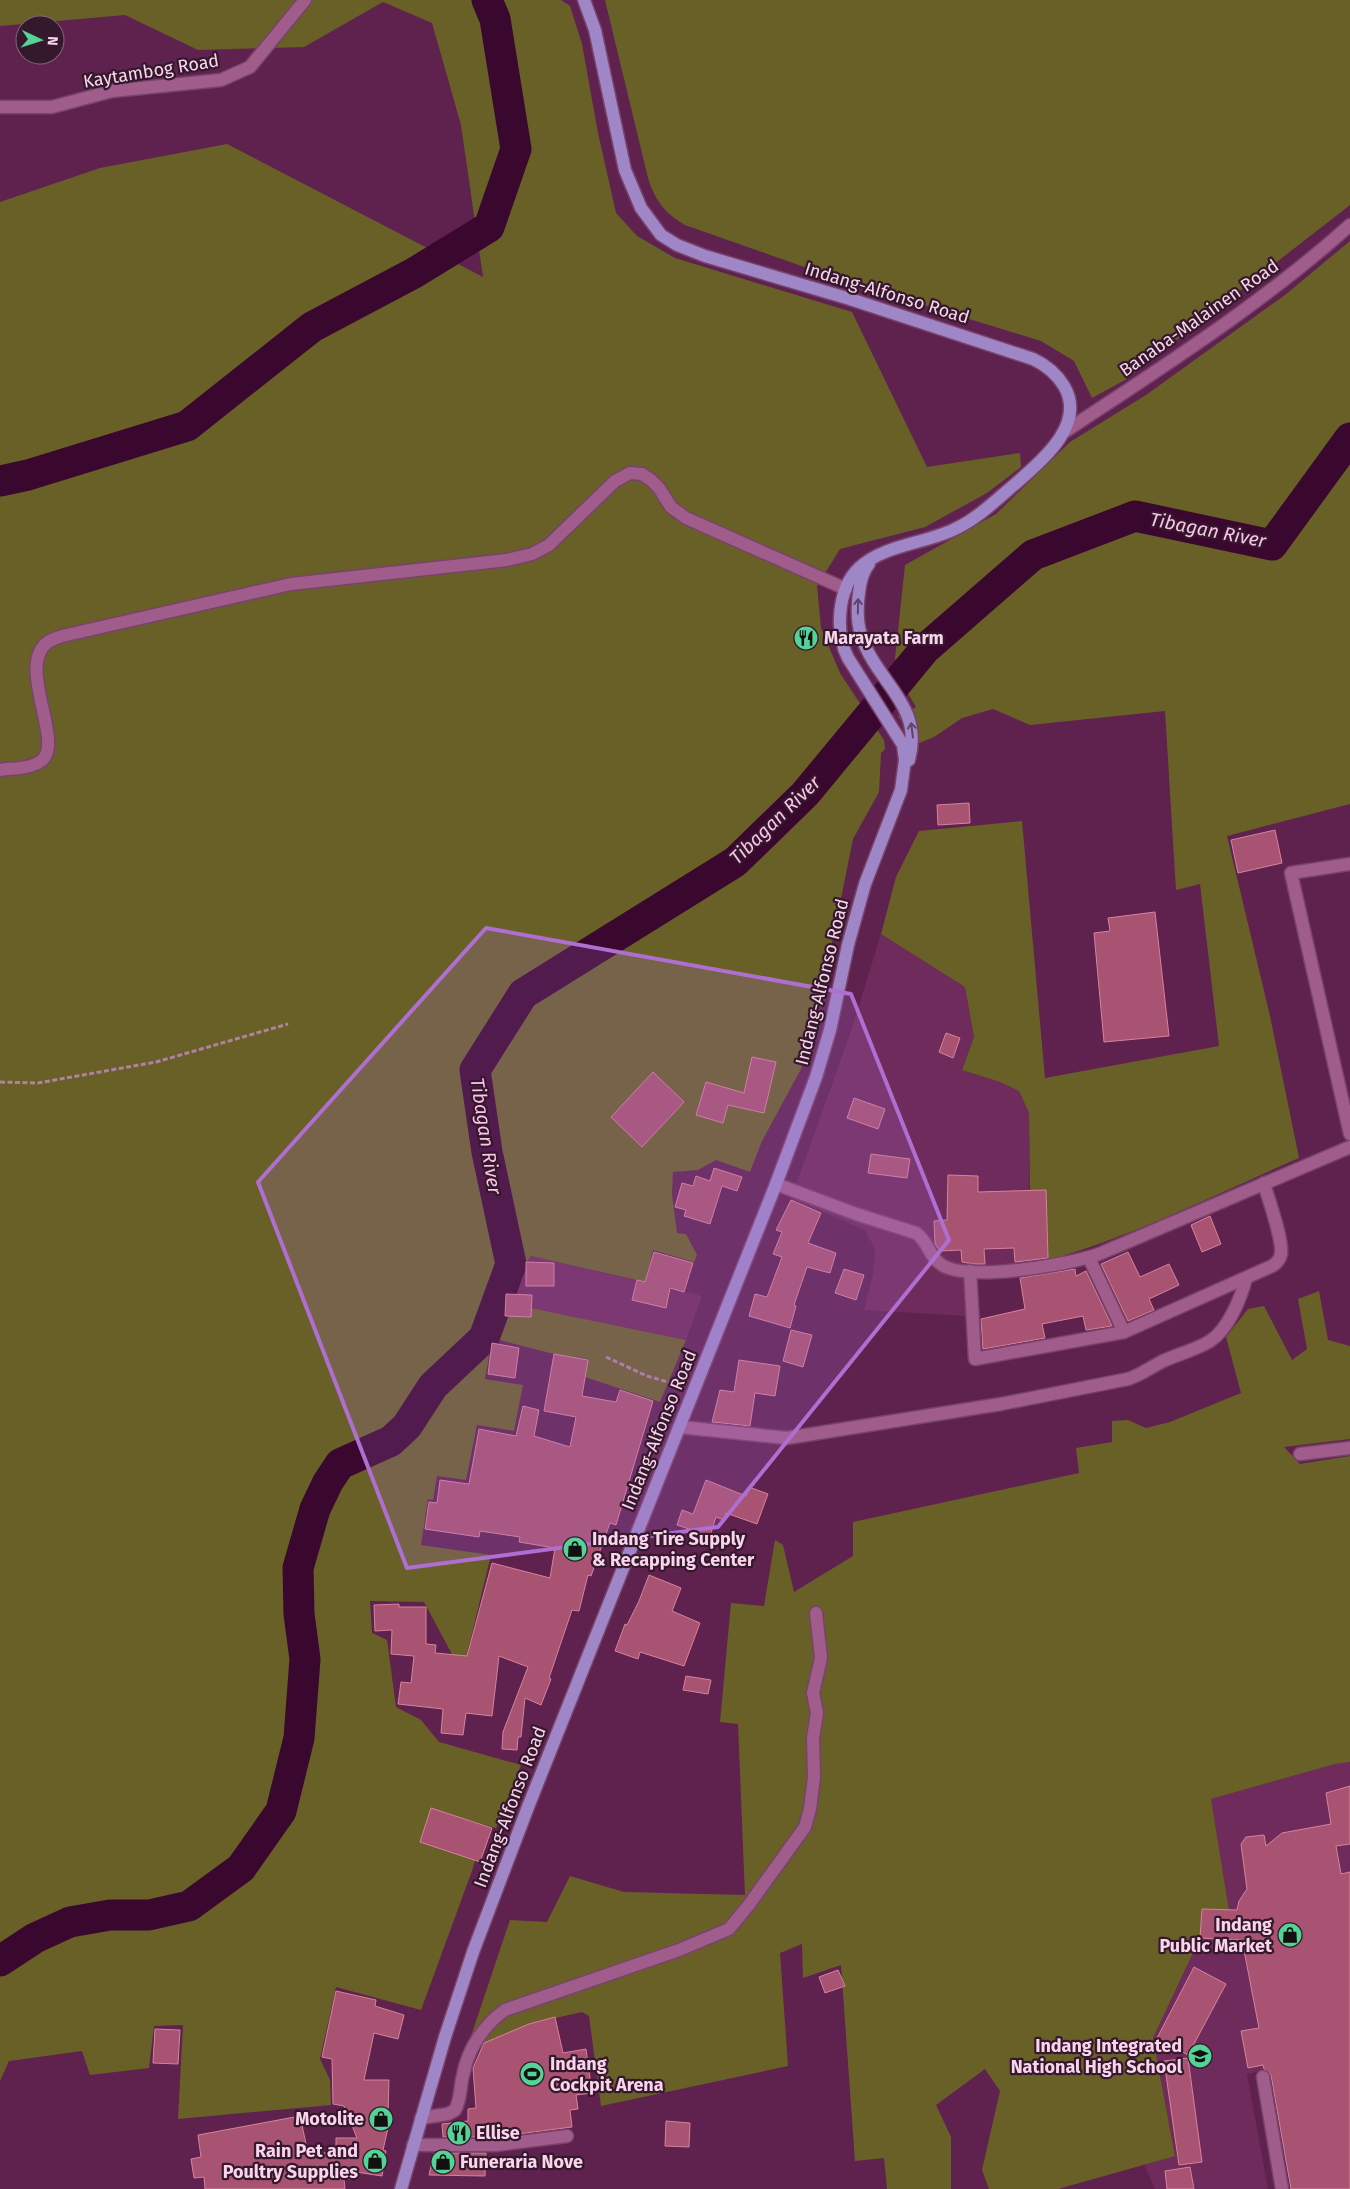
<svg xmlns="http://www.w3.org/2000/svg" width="1350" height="2189" viewBox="0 0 1350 2189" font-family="'Fira Sans',sans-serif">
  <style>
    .built { fill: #6e2b5c }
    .green { fill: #696028 }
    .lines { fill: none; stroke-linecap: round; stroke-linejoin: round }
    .river { stroke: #3a072e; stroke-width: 31 }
    .building { fill: #a85371; stroke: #d6839d }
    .minor-casing { stroke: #79426b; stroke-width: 15 }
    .major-casing { stroke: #79426b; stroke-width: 15 }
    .path { stroke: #b180a2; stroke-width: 3; stroke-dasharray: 5 2.5; stroke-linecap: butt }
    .minor { stroke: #a05d8c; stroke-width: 12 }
    .major { stroke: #9e86c7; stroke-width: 12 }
    .oneway { stroke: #5e456a }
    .marked { fill: #ae6fd1; fill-opacity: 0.2; stroke: #ae6fd1; stroke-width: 4; stroke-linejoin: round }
    .labels { text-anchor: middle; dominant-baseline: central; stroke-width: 4.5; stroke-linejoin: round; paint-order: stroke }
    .street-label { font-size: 18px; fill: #fad4ec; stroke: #34192c }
    .poi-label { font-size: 18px; font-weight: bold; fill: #fad4ec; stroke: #34192c; text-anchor: start }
    .water-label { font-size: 19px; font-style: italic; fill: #fec1e9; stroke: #34192c }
  </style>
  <rect width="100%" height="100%" fill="#5f224f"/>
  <g class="built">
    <path d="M881 934 965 987 974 1037 962 1070 1000 1082 1019 1091 1029 1113V1190H1046L1048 1260 1015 1265H962L966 1316 864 1310 873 1275 875 1249 865 1230 791 1199 852 1028Z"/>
    <path d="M531 1256 702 1296 686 1340 531 1308V1317L505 1316 497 1303Z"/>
    <path d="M1350 1762V2059L1319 2058 1247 2074 1268 2189H1155L1144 2164 1175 2155 1153 2038 1200 1938 1202 1909H1229L1211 1799 1335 1764Z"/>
  </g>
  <g class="green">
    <path d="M0 0H561L570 6 582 44 598 133 616 213 637 236 675 258 852 312 927 467 1020 453 1021 467 987 493 925 527 840 549 817 586 821 628 840 673 884 740 885 749 881 753 879 792 853 839 818 1012 801 1069 762 1141 750 1172 716 1160 698 1170 673 1172 672 1194 677 1233 686 1234 697 1255 694 1262 653 1250 645 1282 531 1256 497 1303 505 1316 531 1317V1308L686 1340 660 1402 585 1377 588 1359 554 1354 492 1338 485 1379 523 1385 514 1431 477 1425 466 1480 437 1476 433 1500 428 1499 421 1545 491 1555 466 1658 453 1656 424 1602 370 1601 372 1633 387 1640 396 1707 421 1720 439 1742 521 1765 496 1828 431 1809 420 1842 475 1860 473 1868 421 2010 336 1987 320 2059 330 2080 331 2105 178 2119 183 2025 154 2026 149 2068 90 2075 82 2051 9 2061 0 2081V202L100 168 227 144 483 277 461 125 432 23 383 2 304 47 198 50 125 15 0 26Z"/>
    <path d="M605 0H1350V205L1125 380 1092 398 1074 361 1041 341 830 276 685 225C665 213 655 201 648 178Z"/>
    <path d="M1350 241V804L1227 836 1270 1016 1299 1158C1216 1194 1134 1236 1048 1260L1046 1191H1030L1029 1113 1019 1091 1000 1082 962 1070 974 1037 965 987 881 934 896 877 919 831 1022 821 1045 1078 1219 1046 1200 884 1176 890 1165 711 1030 725 993 709 962 718 934 737 917 744 898 716 916 707 900 680 907 671 895 659 905 565 996 514 1070 442 1146 395 1285 295Z"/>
    <path d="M1319 1291 1328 1340 1350 1346V1439L1284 1447 1300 1464 1350 1456V1762L1335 1764 1211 1799 1229 1910 1202 1909 1200 1938 1153 2038 1175 2156 1058 2189H989L982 2170 1000 2091 985 2069 936 2105 951 2137V2189H887L884 2158 855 2161 841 1965 803 1978 802 1944 780 1953 788 2066 601 2106 589 2016 582 2012 529 2024 481 2045 469 2042 510 1920 547 1922 570 1876 624 1892 745 1895 738 1724 720 1722 731 1603 764 1606 775 1540 783 1545 794 1592 853 1556V1522L1079 1473 1076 1448 1112 1442V1421L1128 1420 1146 1428 1170 1422 1241 1393 1226 1337 1248 1309 1264 1306 1292 1360 1307 1349 1298 1299Z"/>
  </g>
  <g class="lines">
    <g class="river">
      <path d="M0 481 28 475 187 426 312 327 414 273 489 227 516 149 495 19 487 0"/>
      <path d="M0 1961 35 1938 70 1922 110 1915H149L189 1906 241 1868 281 1811 299 1738 305 1659 299 1614 298 1568 315 1509 328 1482 340 1464 391 1441 407 1426 433 1386 484 1338 511 1264 487 1152 475 1070 523 994 735 862 805 794 925 649 1033 555 1135 516 1272 545 1350 438"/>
    </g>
  </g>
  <g class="building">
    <path d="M969 803 970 823 938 825 937 805Z"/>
    <path d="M1275 830 1282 863 1238 873 1231 840Z"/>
    <path d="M1155 912 1169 1036 1104 1042 1094 933 1110 931 1108 918Z"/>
    <path d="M946 1033 960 1038 953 1058 939 1052Z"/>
    <path d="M752 1057 776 1062 764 1113 728 1105 723 1123 696 1115 706 1082 744 1093Z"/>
    <path d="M653 1072 684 1102 642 1147 611 1117Z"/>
    <path d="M854 1098 885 1109 878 1129 847 1118Z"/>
    <path d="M871 1154 910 1159 907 1178 868 1173Z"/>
    <path d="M714 1168 742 1177 737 1191 722 1186 710 1224 684 1216 686 1210 675 1207 682 1183 693 1186 696 1176 710 1181Z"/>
    <path d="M948 1175 978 1176V1192L1046 1190 1048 1258 1015 1262 1014 1248 984 1249 985 1264H974L962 1262 961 1250 940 1251 935 1244 934 1221 947 1220Z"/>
    <path d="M791 1200 821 1213 808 1243 836 1253 830 1273 807 1267 794 1305 796 1306 790 1328 749 1316 755 1294 767 1297 782 1257 773 1254 782 1232 776 1230Z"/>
    <path d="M1210 1216 1221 1244 1202 1252 1191 1225Z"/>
    <path d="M654 1252 693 1263 684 1292 670 1288 666 1308 632 1300 637 1280 645 1282Z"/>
    <path d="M1128 1252 1140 1277 1169 1264 1179 1285 1149 1299 1154 1310 1128 1321 1101 1264Z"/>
    <path d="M526 1262 554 1263V1286H526Z"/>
    <path d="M844 1269 864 1275 856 1300 835 1293Z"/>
    <path d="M1075 1269 1076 1276 1086 1271 1112 1326 1086 1330 1083 1316 1042 1324 1045 1338 983 1349 981 1319 1025 1309 1020 1278Z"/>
    <path d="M506 1294 532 1295 531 1317 505 1316Z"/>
    <path d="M791 1330 812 1335 803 1367 783 1361Z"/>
    <path d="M492 1343 519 1348 515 1378 488 1374Z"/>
    <path d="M554 1354 588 1360 582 1396 616 1402 620 1390 653 1401 616 1525 610 1523 591 1576 588 1575 579 1611 572 1610 549 1678 551 1679 541 1705 525 1698 521 1737H518L517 1750 502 1749 503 1732 528 1667 499 1656 492 1716 466 1713 463 1735 441 1733 443 1709 398 1704 401 1682 411 1683 414 1656 391 1654 392 1630 375 1631 374 1605 399 1604V1607H426V1644L436 1645 435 1653 467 1656 492 1563 550 1578 555 1548 519 1542 520 1537 480 1531 479 1537 425 1529 429 1502 437 1503 440 1480 469 1484 479 1429 516 1436 523 1406 539 1410 534 1436 570 1447 576 1417 544 1411Z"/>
    <path d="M739 1360 780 1366 775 1396 755 1393 750 1426 712 1422 720 1390 734 1392Z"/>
    <path d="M706 1480 746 1496 749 1487 768 1494 757 1524 726 1513 724 1520 716 1517 710 1536 677 1525 682 1510 693 1514Z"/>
    <path d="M649 1575 681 1588 672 1611 700 1623 684 1666 640 1652 638 1659 615 1651 625 1624 627 1625 639 1601Z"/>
    <path d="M686 1676 711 1680 708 1694 683 1690Z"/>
    <path d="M1350 1786V1844L1336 1846 1341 1874 1350 1872V2189H1291L1271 2075 1264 2069 1263 2065 1248 2068 1241 2031 1259 2028 1242 1940 1200 1938 1202 1909 1237 1910 1239 1901 1247 1889 1241 1844 1246 1837 1264 1835 1266 1846 1282 1833 1331 1824 1326 1793Z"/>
    <path d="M431 1808 492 1828 480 1862 420 1842Z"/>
    <path d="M1194 1967 1226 1984 1188 2055 1157 2038Z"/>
    <path d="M838 1970 845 1986 825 1993 819 1977Z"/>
    <path d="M336 1991 376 2000 375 2006 404 2015 398 2039 374 2033 364 2080H389L388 2114 391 2115 383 2150 386 2151 382 2176 356 2172V2179H344L345 2189H205L204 2177 194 2178 191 2159 201 2157 198 2135 300 2116 308 2153H336V2138H357L344 2106 333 2104 332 2059 322 2057Z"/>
    <path d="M555 2017 563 2053 586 2049 592 2093 576 2095 578 2109 570 2110 572 2127 495 2137H443L442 2124 468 2121V2109L476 2108 473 2068 484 2043 529 2024Z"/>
    <path d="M155 2029 180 2030 178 2064 153 2063Z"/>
    <path d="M1188 2058 1202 2162 1179 2165 1164 2061Z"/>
    <path d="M666 2121 690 2123 689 2147 665 2146Z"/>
    <path d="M434 2153H486L485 2176 429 2175Z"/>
    <path d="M1190 2167 1194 2189H1167L1165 2171Z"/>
  </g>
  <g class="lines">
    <defs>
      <g id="minor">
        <path d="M0 107H52L112 91 221 80 250 67 305 0"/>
        <path d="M1063 433C1162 367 1262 304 1350 225"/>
        <path d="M0 770C13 768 30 769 41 761 66 744 15 665 48 642 52 639 58 638 62 636L291 584 507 560 532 554 549 545 615 481 630 473 642 474 651 480 659 488 671 507 686 518 846 589"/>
        <path d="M1350 864 1291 873 1350 1134"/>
        <path d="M776 1184 856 1214 916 1233C928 1241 929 1257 942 1265 969 1282 1068 1265 1099 1254L1350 1147"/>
        <path d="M1089 1258 1124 1332"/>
        <path d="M970 1271 975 1359 1124 1332 1272 1266C1277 1263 1280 1260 1281 1254 1283 1238 1268 1199 1264 1183"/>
        <path d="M680 1427 787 1438 1001 1404 1128 1379C1141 1375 1151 1367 1163 1361 1178 1354 1196 1350 1210 1341 1228 1330 1241 1298 1246 1278"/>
        <path d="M1300 1454 1350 1448"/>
        <path d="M1263 2077 1282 2189"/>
        <path d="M421 2118 448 2114 455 2110C461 2100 460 2086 463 2075 468 2049 483 2026 505 2010L679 1950 729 1929 748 1906 805 1827 810 1809 814 1777 813 1738 817 1713 813 1693 821 1658 816 1613"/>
        <path d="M413 2145H496L567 2136"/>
      </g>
      <g id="major">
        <path d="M869 564C862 572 860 583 859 593 857 607 857 622 861 635 876 683 924 704 909 760"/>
        <path d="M401 2189 445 2037 473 1952 528 1807 776 1184 816 1077 830 1030 848 945 865 884 901 790 905 760 903 745 848 658C835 633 837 589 859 568 885 544 926 544 957 528 978 518 996 500 1014 485 1041 461 1087 425 1064 386 1056 373 1046 365 1033 359L850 299 705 256 677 245 661 235 641 208 625 170 595 30 584 0"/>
      </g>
    </defs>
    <use href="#minor" class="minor-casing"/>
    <use href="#major" class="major-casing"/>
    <g class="path">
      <path d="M0 1082 38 1083 156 1062 288 1024"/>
      <path d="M606 1357 647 1376 682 1386"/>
    </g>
    <use href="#minor" class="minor"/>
    <use href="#major" class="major"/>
  </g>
  <defs><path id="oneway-shaft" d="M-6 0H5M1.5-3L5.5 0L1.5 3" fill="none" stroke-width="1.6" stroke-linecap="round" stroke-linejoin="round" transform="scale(1.25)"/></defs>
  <g class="oneway">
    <use href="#oneway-shaft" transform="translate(858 606) rotate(-89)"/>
    <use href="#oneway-shaft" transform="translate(912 730) rotate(-97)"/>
  </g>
  <path class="marked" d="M486 928 851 994 949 1240 718 1527 407 1568 258 1182Z"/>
  <defs>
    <symbol id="restaurant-disc" viewBox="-11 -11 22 22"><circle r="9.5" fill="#53d396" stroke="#34192c"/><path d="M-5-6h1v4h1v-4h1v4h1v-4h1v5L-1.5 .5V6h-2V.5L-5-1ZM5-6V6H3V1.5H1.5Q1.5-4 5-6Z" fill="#111"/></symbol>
    <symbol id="shop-disc" viewBox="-11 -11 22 22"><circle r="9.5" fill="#53d396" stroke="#34192c"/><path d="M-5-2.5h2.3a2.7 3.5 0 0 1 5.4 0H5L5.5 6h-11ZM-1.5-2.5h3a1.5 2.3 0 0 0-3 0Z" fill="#111"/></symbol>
    <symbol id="school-disc" viewBox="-11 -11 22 22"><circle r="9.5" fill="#53d396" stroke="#34192c"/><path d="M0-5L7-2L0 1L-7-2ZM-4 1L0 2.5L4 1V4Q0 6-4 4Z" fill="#111"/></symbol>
    <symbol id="stadium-disc" viewBox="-11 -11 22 22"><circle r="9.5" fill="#53d396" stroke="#34192c"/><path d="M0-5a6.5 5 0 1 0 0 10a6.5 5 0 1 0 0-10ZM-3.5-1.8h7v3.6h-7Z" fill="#111"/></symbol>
  </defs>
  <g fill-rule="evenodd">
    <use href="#restaurant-disc" x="792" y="624" width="28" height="28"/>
    <use href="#shop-disc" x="561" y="1535" width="28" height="28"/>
    <use href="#shop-disc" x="1276" y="1921" width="28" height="28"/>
    <use href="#school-disc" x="1186" y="2042" width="28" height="28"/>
    <use href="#stadium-disc" x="518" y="2060" width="28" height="28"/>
    <use href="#shop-disc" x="367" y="2105" width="28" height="28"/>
    <use href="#restaurant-disc" x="445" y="2119" width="28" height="28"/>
    <use href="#shop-disc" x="361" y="2147" width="28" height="28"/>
    <use href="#shop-disc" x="429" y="2148" width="28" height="28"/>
  </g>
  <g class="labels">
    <g class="street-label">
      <text transform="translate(151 71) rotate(-9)">Kaytambog Road</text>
      <text transform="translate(887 293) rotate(17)">Indang-Alfonso Road</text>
      <text transform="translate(1199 318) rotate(-35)">Banaba-Malainen Road</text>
      <text transform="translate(822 982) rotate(-76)">Indang-Alfonso Road</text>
      <text transform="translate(659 1430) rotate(-68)">Indang-Alfonso Road</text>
      <text transform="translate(510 1807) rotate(-69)">Indang-Alfonso Road</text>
    </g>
    <g class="poi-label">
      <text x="824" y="638">Marayata Farm</text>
      <text x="592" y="1539">Indang Tire Supply<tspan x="592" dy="21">&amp; Recapping Center</tspan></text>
      <text x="1272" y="1925" text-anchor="end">Indang<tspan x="1272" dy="21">Public Market</tspan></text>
      <text x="1182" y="2046" text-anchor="end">Indang Integrated<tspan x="1182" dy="21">National High School</tspan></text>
      <text x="550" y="2064">Indang<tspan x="550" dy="21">Cockpit Arena</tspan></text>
      <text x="364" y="2119" text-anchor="end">Motolite</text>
      <text x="476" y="2133">Ellise</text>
      <text x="358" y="2151" text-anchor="end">Rain Pet and<tspan x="358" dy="21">Poultry Supplies</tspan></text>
      <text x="460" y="2162">Funeraria Nove</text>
    </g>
    <g class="water-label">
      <text transform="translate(1208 530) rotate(11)">Tibagan River</text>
      <text transform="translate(775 820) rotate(-44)">Tibagan River</text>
      <text transform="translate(486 1136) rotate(81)">Tibagan River</text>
    </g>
  </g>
  <g transform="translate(40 40) rotate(94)"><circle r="24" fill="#34192c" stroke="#836479"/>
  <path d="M0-4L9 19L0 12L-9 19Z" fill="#53d396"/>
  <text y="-8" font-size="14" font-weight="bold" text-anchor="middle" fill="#fad4ec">N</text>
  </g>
</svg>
